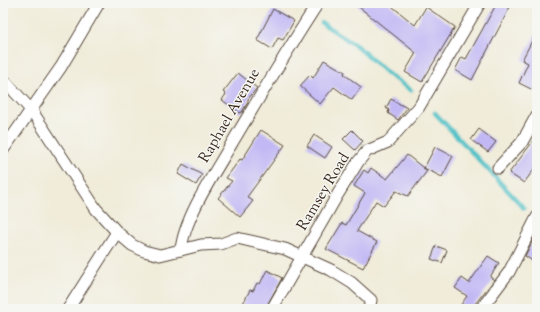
<svg xmlns="http://www.w3.org/2000/svg" width="540" height="312" viewBox="0 0 540 312" font-family="'Sorts Mill Goudy',serif">
  <style>
    .lines { fill: none; stroke-linecap: round; stroke-linejoin: round }
    .stream { stroke: #54c2c8; stroke-width: 4.5 }
    .building { fill: #c2b9f4 }
    .minor-casing { stroke: #56473a; stroke-width: 13 }
    .minor { stroke: #fff; stroke-width: 11 }
    .labels { text-anchor: middle; dominant-baseline: central; stroke-width: 3; stroke-linejoin: round; paint-order: stroke }
    .street-label { font-size: 15px; fill: #3b2a1e; stroke: #f6f6f2 }
  </style>
  <rect width="100%" height="100%" fill="#f6f6f2"/>
  <filter id="ink" filterUnits="userSpaceOnUse"><feTurbulence type="fractalNoise" baseFrequency=".025" numOctaves="2"/><feDisplacementMap in="SourceGraphic" scale="8" xChannelSelector="R" yChannelSelector="G"/><feConvolveMatrix kernelMatrix="1 2 1 2 8 2 1 2 1" color-interpolation-filters="sRGB"/></filter>
  <filter id="wash" filterUnits="userSpaceOnUse"><feTurbulence type="fractalNoise" baseFrequency=".012" numOctaves="4" result="noise"/><feDisplacementMap in="SourceGraphic" scale="16" xChannelSelector="R" yChannelSelector="G"/><feGaussianBlur stdDeviation="0.9" result="paint"/><feColorMatrix in="noise" values="0 0 0 0 0 0 0 0 0 0 0 0 0 0 0 0 0 1.4 0 .05"/><feComposite in="paint" operator="in"/></filter>
  <g filter="url(#wash)">
    <rect width="100%" height="100%" fill="#f0ecd9"/>
    <g class="lines">
      <g class="stream">
        <path d="M290 3 296 7"/>
        <path d="M322 23 358 47 389 75 411 90"/>
        <path d="M435 113 524 208"/>
      </g>
    </g>
    <g id="blocks">
      <g class="building">
        <path d="M354 3H388L415 25 426 7 455 27 422 82 405 72 416 53Z"/>
        <path d="M497 3H512L472 80 455 70 462 57 466 59Z"/>
        <path d="M273 9 294 21 283 40 278 38 272 49 257 40Z"/>
        <path d="M537 31V92L519 83 528 63 522 60Z"/>
        <path d="M324 60 345 72 344 74 361 87 352 100 334 87 320 104 300 86 310 75 313 78Z"/>
        <path d="M238 73 257 88 248 99V102L242 112 240 113 222 100 226 94 223 92Z"/>
        <path d="M391 99 407 108 398 120 388 113 389 110 386 108Z"/>
        <path d="M479 129 496 142 488 152 471 140Z"/>
        <path d="M261 130 285 145 247 197 253 201 240 217 218 198 232 181 226 178 240 159 242 160Z"/>
        <path d="M352 130 363 141 355 150 343 139Z"/>
        <path d="M314 135 332 147 325 158 307 146Z"/>
        <path d="M537 136V165L524 183 509 173Z"/>
        <path d="M435 147 453 156 442 177 424 168Z"/>
        <path d="M407 155 427 171 408 196 396 191 384 206 376 201 357 231 377 242 363 268 326 249 342 223 346 225 365 193 354 186 364 170 368 173 371 168 387 179Z"/>
        <path d="M183 164 202 175 196 185 178 174Z"/>
        <path d="M537 232V264L525 256Z"/>
        <path d="M436 246 447 250 442 263 431 259Z"/>
        <path d="M488 256 499 263 490 277 494 280 471 309H458L467 296 455 288 462 278 469 283Z"/>
        <path d="M267 270 282 278 265 309H240L250 290 253 291 257 283 260 284Z"/>
      </g>
    </g>
  </g>
  <g filter="url(#ink)">
    <use href="#blocks" fill-opacity="0" stroke="#56473a" stroke-width="1"/>
    <g class="lines">
      <defs>
        <g id="minor">
          <path d="M3 79 32 111 96 209 117 232 132 245 144 251 160 255 201 245 221 244 237 238 285 249 331 270 352 283 371 300 369 309"/>
          <path d="M3 150 61 67 99 3"/>
          <path d="M498 168 522 142 537 115"/>
          <path d="M181 250C184 218 215 172 232 143 260 96 288 49 318 3"/>
          <path d="M68 309 117 232"/>
          <path d="M272 309 338 194 358 162 367 151 388 142 419 107 480 3"/>
          <path d="M481 309 509 272 537 217"/>
        </g>
      </defs>
      <use href="#minor" class="minor-casing"/>
      <use href="#minor" class="minor"/>
    </g>
  </g>
  <g class="labels">
    <g class="street-label">
      <text transform="translate(230 116) rotate(-60)">Raphael Avenue</text>
      <text transform="translate(324 192) rotate(-59)">Ramsey Road</text>
    </g>
  </g>
  <rect width="540" height="312" fill="none" stroke="#f6f6f2" stroke-width="16"/>
</svg>
